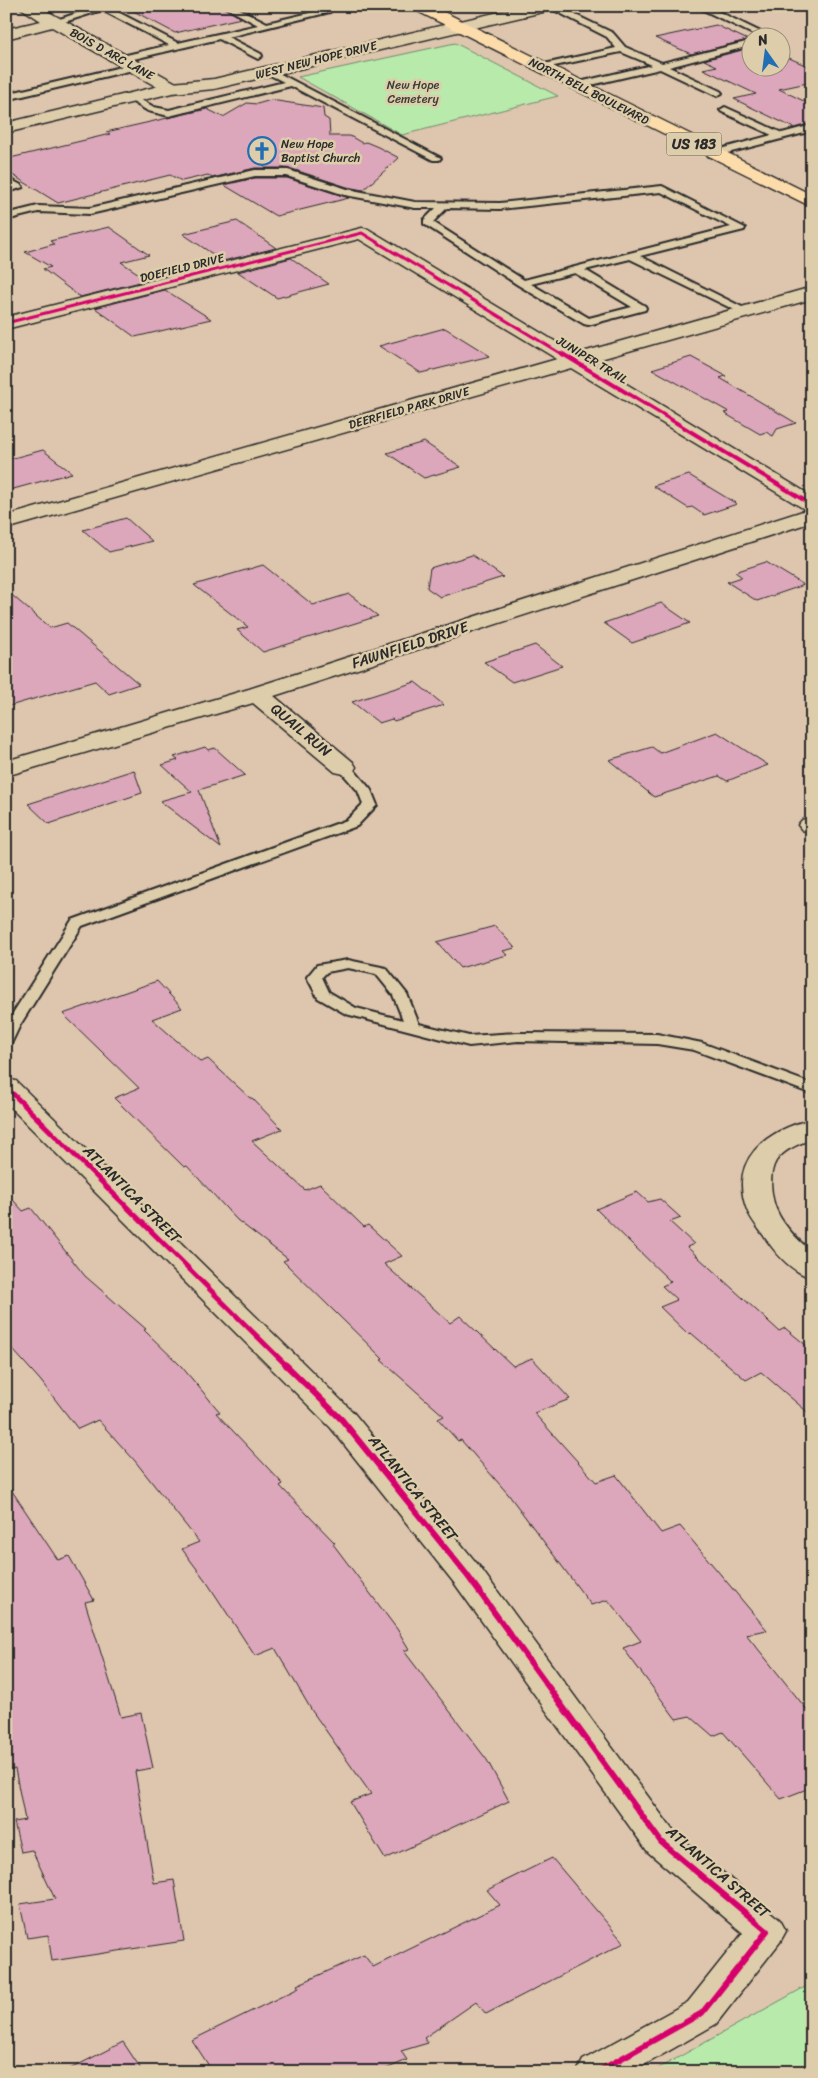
<svg xmlns="http://www.w3.org/2000/svg" width="818" height="2078" viewBox="0 0 818 2078" font-family="Sriracha,sans-serif">
  <style>
    .green { fill: #b7eaab; stroke: #718a6b }
    .building { fill: #dca6bb; stroke: #2b2b2b }
    .lines { fill: none; stroke-linecap: round; stroke-linejoin: round }
    .service-casing { stroke: #2b2b2b; stroke-width: 4 }
    .minor-casing { stroke: #2b2b2b; stroke-width: 3 }
    .secondary-casing { stroke: #2b2b2b; stroke-width: 3 }
    .primary-casing { stroke: #2b2b2b; stroke-width: 3 }
    .service { fill: #decdaa; fill-rule: evenodd }
    .minor { fill: #decdaa; fill-rule: evenodd }
    .secondary { fill: #decdaa; fill-rule: evenodd }
    .primary { fill: #fddcac; fill-rule: evenodd }
    .cycleway-far3-casing { stroke: #decdaa; stroke-width: 5 }
    .cycleway-far2-casing { stroke: #decdaa; stroke-width: 6 }
    .cycleway-far1-casing { stroke: #decdaa; stroke-width: 8 }
    .cycleway-casing { stroke: #decdaa; stroke-width: 9 }
    .cycleway-far3 { stroke: #d6006c; stroke-width: 3 }
    .cycleway-far2 { stroke: #d6006c; stroke-width: 4 }
    .cycleway-far1 { stroke: #d6006c; stroke-width: 5 }
    .cycleway { stroke: #d6006c; stroke-width: 6 }
    .labels { text-anchor: middle; dominant-baseline: central; stroke-width: 5; stroke-linejoin: round; paint-order: stroke }
    .far-street-label { font-size: 12px; fill: #2b2b2b; stroke: #decdaa }
    .far-park-label { font-size: 12px; fill: #393e38; stroke: #decdaa }
    .far-poi-label { font-size: 12px; fill: #2b2b2b; stroke: #decdaa; text-anchor: start }
    .shield { fill: #decdaa; stroke: #615c51; stroke-width: 1 }
    .shield-label { font-size: 14px; font-weight: bold; fill: #2b2b2b }
    .street-label { font-size: 15px; fill: #2b2b2b; stroke: #decdaa }
  </style>
  <rect width="100%" height="100%" fill="#dec5ad"/>
  <filter id="ink" filterUnits="userSpaceOnUse"><feTurbulence type="fractalNoise" baseFrequency=".02" numOctaves="2"/><feDisplacementMap in="SourceGraphic" scale="10" xChannelSelector="R" yChannelSelector="G"/><feConvolveMatrix kernelMatrix="1 2 1 2 8 2 1 2 1" color-interpolation-filters="sRGB"/></filter>
  <g filter="url(#ink)">
    <g class="green">
      <path d="M455 43 558 96 402 135 298 77Z"/>
      <path d="M812 1983V2072H652Z"/>
    </g>
    <g class="building">
      <path d="M124 6H221L241 18 175 33Z"/>
      <path d="M716 25 748 40 691 54 655 38Z"/>
      <path d="M750 48V68H780V54L812 68V82L779 89 812 105V123L794 128 734 99 756 94 703 69 717 66 704 60Z"/>
      <path d="M271 100 323 108 324 117 329 120 330 136H350L362 143 366 142 378 147 399 158 363 190 347 187 289 168H255L212 178 208 175 182 181 170 175 58 203 6 171V159L110 134 106 132 207 109 223 117 247 103 257 104Z"/>
      <path d="M255 178H287L349 198 276 216 224 185Z"/>
      <path d="M237 221 276 248 223 261 183 234Z"/>
      <path d="M109 227 149 255 121 262 148 280 80 297 43 269 51 267 25 252 54 244 50 241Z"/>
      <path d="M291 258 329 284 277 298 238 272Z"/>
      <path d="M165 290 211 319 135 337 95 308Z"/>
      <path d="M445 328 490 356 421 373 379 346Z"/>
      <path d="M691 357 726 376 720 378 796 423 777 429 773 436 766 432 760 434 724 413 729 412 652 369Z"/>
      <path d="M424 442 461 467 424 478 387 453Z"/>
      <path d="M43 450 72 473 6 491V460Z"/>
      <path d="M689 475 737 504 704 515 692 507 688 508 653 486Z"/>
      <path d="M126 518 152 541 109 552 83 530Z"/>
      <path d="M472 555 503 577 440 597 427 588 430 568Z"/>
      <path d="M766 562 804 585 757 601 727 582 742 577 735 572Z"/>
      <path d="M263 565 313 605 349 594 378 616 263 652 237 630 248 627 194 585Z"/>
      <path d="M6 590 50 628 67 623 139 684 109 694 95 681 6 707Z"/>
      <path d="M661 603 690 623 632 643 604 623Z"/>
      <path d="M535 645 562 666 512 682 484 662Z"/>
      <path d="M415 682 444 705 394 721 392 719 379 723 352 702Z"/>
      <path d="M717 732 768 765 727 781 719 776 654 797 609 760 652 747 660 753Z"/>
      <path d="M205 747 208 750 215 748 245 775 199 790 221 848 160 801 192 792 162 765 178 760 174 757Z"/>
      <path d="M134 770 142 793 49 824 28 804Z"/>
      <path d="M495 926 515 948 503 951 507 955 460 968 437 942Z"/>
      <path d="M157 981 182 1008 152 1019 201 1062 208 1059 250 1098H252L282 1129 252 1141 305 1190 320 1184 364 1227 368 1225 402 1256 384 1264 450 1323 460 1316 513 1366 532 1358 570 1399 534 1413 596 1482 616 1475 661 1533 680 1526 767 1630 746 1634 812 1716V1787L781 1799 723 1732 713 1736 690 1716 676 1719 623 1648 641 1641 608 1600 591 1605 508 1494 461 1440 458 1441 438 1419 444 1416 381 1360 383 1359 283 1261 288 1259 237 1220 187 1166 184 1167 114 1098 139 1088 63 1014Z"/>
      <path d="M6 1192 23 1211 31 1208 85 1276 146 1329 144 1330 181 1366 220 1412 216 1413 283 1484 280 1486 335 1543 333 1544 397 1629 409 1649 404 1651 487 1760 509 1801 385 1859 350 1802 371 1794 312 1711 275 1648 255 1656 208 1584 182 1549 199 1542 135 1461 98 1420 78 1429 40 1380 6 1342Z"/>
      <path d="M637 1192 648 1202 660 1199 681 1218 670 1222 694 1244 687 1247 779 1331 785 1328 812 1350V1416L761 1372 746 1380 691 1333 688 1334 660 1307 677 1300 662 1286 671 1282 596 1209Z"/>
      <path d="M6 1482 58 1560 69 1556 94 1600 85 1602 121 1717 141 1713 153 1768 135 1771 154 1883 174 1880 184 1941 52 1961 48 1935 27 1938 20 1904 55 1899 32 1850 21 1852 14 1822 25 1820 15 1769 6 1770Z"/>
      <path d="M552 1858 624 1943 486 2014 476 2002 424 2038 428 2043 401 2051 407 2060 379 2072H213L192 2040 299 1988 297 1985 364 1955 373 1967 500 1905 487 1890Z"/>
      <path d="M123 2042 143 2072H64Z"/>
    </g>
    <g class="lines">
      <defs>
        <g id="service">
          <path d="M98 6H112L110 8 178 43 258 25 223 6H234L267 23 318 11 310 6H321L330 12 228 37 261 54 262 56 258 59 219 39 121 62 117 59 118 57 169 45 102 10 55 25 51 22Z"/>
          <path d="M546 6H557L613 33 625 47 662 63 750 41V46L669 67 720 91 722 93 717 96 660 69 578 88 573 85 575 83 652 65 621 52 540 69V65L616 48 607 37Z"/>
          <path d="M695 6H707L773 38H761Z"/>
          <path d="M134 64 138 67 137 69 6 100V94Z"/>
          <path d="M269 68 441 158 439 160H433L291 86 169 116 148 111 126 98 128 96H134L154 107 169 110 284 82 266 73 265 71Z"/>
          <path d="M725 107 782 133 812 125V131L712 157 709 156V152L772 135 722 112 720 110Z"/>
          <path d="M255 170H288L347 189 415 202 500 203 662 186 745 228 744 230 640 256 752 312 747 315 743 314 630 259 585 270 645 306 646 308 645 310 588 325 584 324 518 285 424 224V220L436 208H415L345 195 287 176H255L90 214 38 212 6 220V214L38 206 90 208ZM661 192 731 227 524 280 433 222 447 208 500 209ZM575 273 632 307 589 318 531 284Z"/>
          <path d="M6 177 21 185 23 187 6 193V187L10 186 6 184Z"/>
          <path d="M344 763 349 764 371 790 377 805 357 826 82 926 20 1025 11 1044 6 1045V1024L72 920 347 820 363 804 358 791 337 767Z"/>
          <path d="M348 960 386 968 407 994 419 1024 469 1036 518 1033 657 1034 702 1043 812 1084V1094L694 1050 657 1044 518 1041 469 1046 346 1014 318 998 307 977 317 965ZM348 968 376 974 393 995 403 1020 356 1008 329 992 322 977 327 972Z"/>
        </g>
        <g id="minor">
          <path d="M18 6H38L178 84 180 88 178 92H166L52 27 6 39V29L41 21Z"/>
          <path d="M362 228 368 229 576 354 812 287V299L590 362 812 496V522L274 696 353 762 356 767 353 772 344 774 335 772 253 703 6 776V761L249 689 806 510 571 368 6 529V516L557 359 359 239 6 329V317Z"/>
          <path d="M812 817V833L802 830 798 825 802 820Z"/>
          <path d="M6 1079 16 1081 353 1412 479 1566 674 1832 780 1920 786 1931 780 1942 716 2024 632 2072H577L583 2060 688 2002 743 1933 648 1852 455 1584 331 1428 6 1103Z"/>
          <path d="M812 1119V1139C799 1144 784 1149 776 1161 768 1174 771 1198 777 1211 784 1227 799 1241 812 1252V1278C792 1272 777 1255 766 1239 760 1230 751 1220 747 1210 728 1159 766 1131 812 1119Z"/>
        </g>
        <path id="secondary" d="M525 6H555L553 9 547 11 214 89 172 93 6 133V123L172 83 214 79Z"/>
        <path id="primary" d="M411 6H432L812 195V207L413 9Z"/>
      </defs>
      <use href="#service" class="service-casing"/>
      <use href="#minor" class="minor-casing"/>
      <use href="#secondary" class="secondary-casing"/>
      <use href="#primary" class="primary-casing"/>
      <use href="#service" class="service"/>
      <use href="#minor" class="minor"/>
      <use href="#secondary" class="secondary"/>
      <use href="#primary" class="primary"/>
      <defs>
        <path id="cycleway-far3" d="M6 323 362 233 563 355"/>
        <path id="cycleway-far2" d="M561 353 812 505"/>
        <path id="cycleway-far1" d="M6 1087 287 1366"/>
        <path id="cycleway" d="M286 1365 342 1420 467 1575 661 1842 767 1931 702 2013 597 2072"/>
      </defs>
      <use href="#cycleway-far3" class="cycleway-far3-casing"/>
      <use href="#cycleway-far2" class="cycleway-far2-casing"/>
      <use href="#cycleway-far1" class="cycleway-far1-casing"/>
      <use href="#cycleway" class="cycleway-casing"/>
      <use href="#cycleway-far3" class="cycleway-far3"/>
      <use href="#cycleway-far2" class="cycleway-far2"/>
      <use href="#cycleway-far1" class="cycleway-far1"/>
      <use href="#cycleway" class="cycleway"/>
    </g>
  </g>
  <defs>
    <symbol id="church-ring" viewBox="-11 -11 22 22"><circle r="9.5" fill="#decdaa" stroke="#1f6fb2" stroke-width="1.5"/><path d="M-1.2-6h2.4v3.5h3.3v2.4h-3.3V6h-2.4V-.1h-3.3v-2.4h3.3Z" fill="#1f6fb2"/></symbol>
  </defs>
  <g fill-rule="evenodd">
    <use href="#church-ring" x="246" y="135" width="32" height="32"/>
  </g>
  <g class="labels">
    <g class="far-street-label">
      <text transform="translate(112 54) rotate(29)">BOIS D ARC LANE</text>
      <text transform="translate(316 60) rotate(-14)">WEST NEW HOPE DRIVE</text>
      <text transform="translate(589 91) rotate(27)">NORTH BELL BOULEVARD</text>
      <text transform="translate(182 268) rotate(-14)">DOEFIELD DRIVE</text>
      <text transform="translate(592 360) rotate(31)">JUNIPER TRAIL</text>
      <text transform="translate(409 408) rotate(-16)">DEERFIELD PARK DRIVE</text>
    </g>
    <g class="far-park-label">
      <text x="413" y="85">New Hope<tspan x="413" dy="14">Cemetery</tspan></text>
    </g>
    <g class="far-poi-label">
      <text x="281" y="144">New Hope<tspan x="281" dy="14">Baptist Church</tspan></text>
    </g>
    <rect class="shield" x="666.5" y="132.5" width="55" height="23" rx="4"/>
    <g class="shield-label">
      <text x="694" y="144">US 183</text>
    </g>
    <g class="street-label">
      <text transform="translate(410 645) rotate(-18)">FAWNFIELD DRIVE</text>
      <text transform="translate(301 730) rotate(40)">QUAIL RUN</text>
      <text transform="translate(132 1194) rotate(45)">ATLANTICA STREET</text>
      <text transform="translate(413 1488) rotate(51)">ATLANTICA STREET</text>
      <text transform="translate(718 1872) rotate(41)">ATLANTICA STREET</text>
    </g>
  </g>
  <rect width="818" height="2078" fill="none" stroke="#decdaa" stroke-width="25"/>
  <rect x="12" y="12" width="793" height="2053" fill="none" stroke="#2b2b2b" stroke-width="2" filter="url(#ink)"/>
  <g transform="translate(766 52) rotate(346)"><circle r="24" fill="#decdaa" stroke="#968c77"/>
  <path d="M0-4L9 19L0 12L-9 19Z" fill="#1f6fb2"/>
  <text y="-8" font-size="14" font-weight="bold" text-anchor="middle" fill="#2b2b2b">N</text>
  </g>
</svg>
